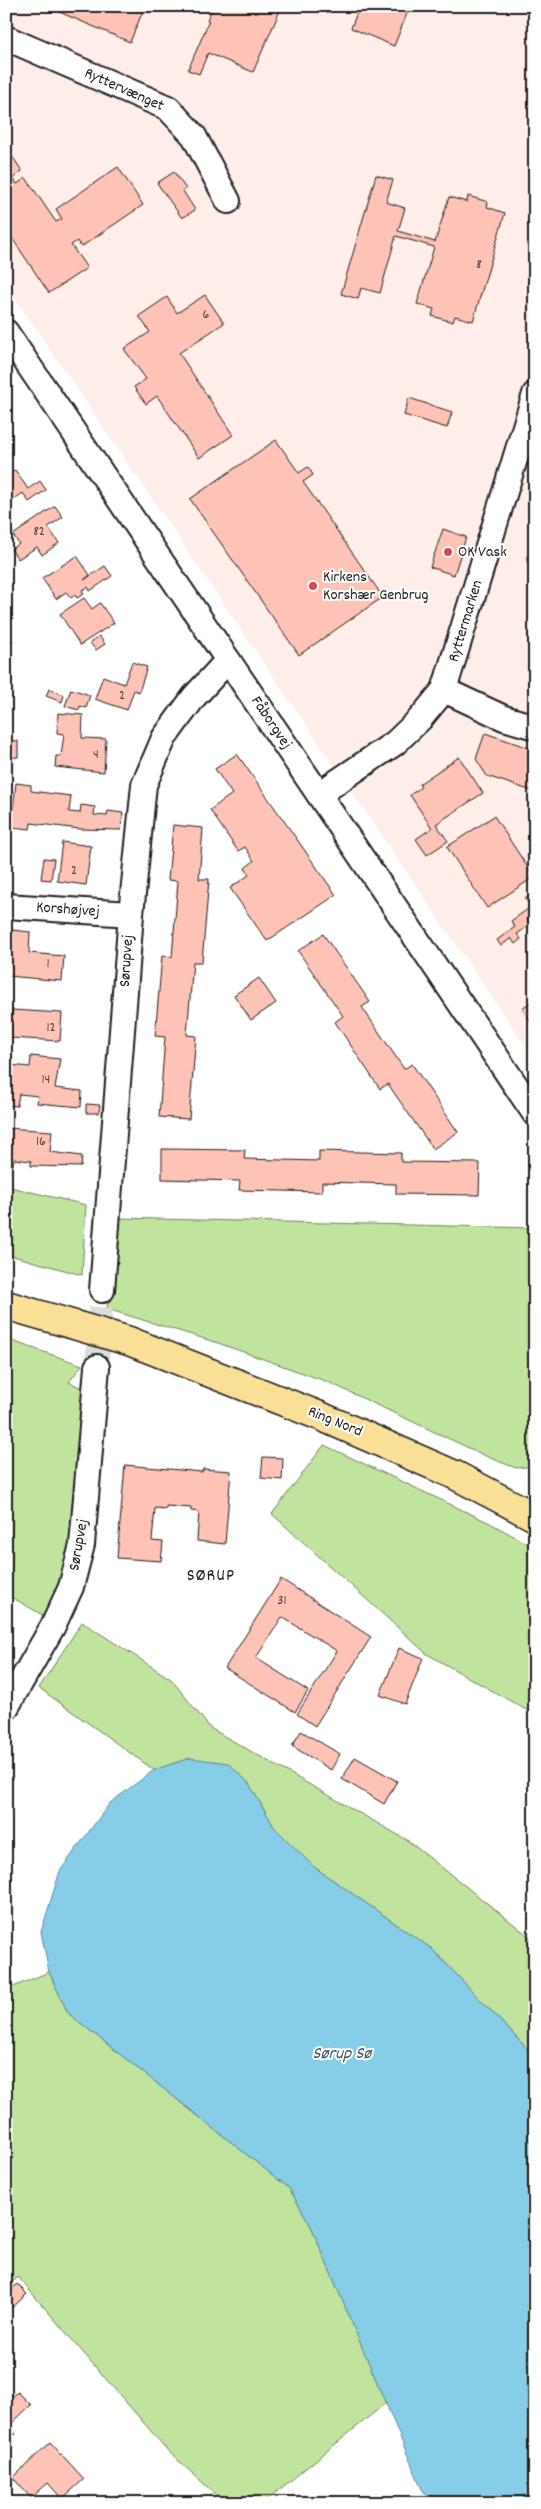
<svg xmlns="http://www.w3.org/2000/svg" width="541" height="2509" viewBox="0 0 541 2509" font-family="Dekko,sans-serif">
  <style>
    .built { fill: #ffede9 }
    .green { fill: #c0e39d; stroke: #6e805c }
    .water { fill: #86cee7; stroke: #5c8796 }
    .building { fill: #fec3b6; stroke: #1c1c1c }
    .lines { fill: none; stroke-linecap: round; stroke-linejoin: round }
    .minor-tunnel { stroke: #ddd; stroke-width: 24; stroke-dasharray: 24 12; stroke-linecap: butt }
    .minor-casing { stroke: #1c1c1c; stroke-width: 28 }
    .major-casing { stroke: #1c1c1c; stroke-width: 31 }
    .minor { stroke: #fff; stroke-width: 24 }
    .major { stroke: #fadf96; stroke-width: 28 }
    .poi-dot { fill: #d1495b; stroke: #fff; stroke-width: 2 }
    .labels { text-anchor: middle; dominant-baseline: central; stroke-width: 4; stroke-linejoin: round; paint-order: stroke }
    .number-label { font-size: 14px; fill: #544642 }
    .street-label { font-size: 16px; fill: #1c1c1c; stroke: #fff }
    .poi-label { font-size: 16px; fill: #1c1c1c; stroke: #fff; text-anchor: start }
    .neighbourhood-label { font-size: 18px; letter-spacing: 1px; fill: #1c1c1c; stroke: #fff }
    .water-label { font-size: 18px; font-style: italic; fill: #415a63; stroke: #fff }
  </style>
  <rect width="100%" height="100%" fill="#fff"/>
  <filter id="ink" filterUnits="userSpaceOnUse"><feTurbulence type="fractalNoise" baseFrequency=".02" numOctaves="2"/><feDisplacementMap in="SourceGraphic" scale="10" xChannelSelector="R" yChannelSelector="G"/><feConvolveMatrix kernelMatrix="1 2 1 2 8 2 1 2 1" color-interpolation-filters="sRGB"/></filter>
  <g filter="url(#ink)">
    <path class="built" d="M6 6H535V1060L6 285Z"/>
    <g class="green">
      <path d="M6 1186 86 1205 82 1275 6 1254Z"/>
      <path d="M116 1218 535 1228V1466L516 1468 490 1458 328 1382 218 1343 107 1309Z"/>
      <path d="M6 1339 82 1365 69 1382 84 1389 71 1559 46 1617 6 1594Z"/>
      <path d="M324 1445 490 1523 535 1548V1715L427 1654 272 1514Z"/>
      <path d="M82 1622 171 1679 210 1728 407 1840 535 1941V2057L432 1949 314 1867 274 1827 248 1782 190 1758 154 1770 39 1688Z"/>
      <path d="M49 1972 68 2013 289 2188 311 2226 386 2403 263 2503H225L168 2451 18 2277 6 2288V1990Z"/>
    </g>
    <path class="water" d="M190 1758 228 1763 248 1782 274 1827 314 1867 432 1949 535 2057V2503H432L422 2489 311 2226 289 2188 68 2013 49 1972 41 1932 60 1871 110 1803 154 1770Z"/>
    <g class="building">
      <path d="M45 6H145L130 42Z"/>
      <path d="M213 6H282L253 72 208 53 199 74 188 70 209 21 207 20Z"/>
      <path d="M348 6H410L394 46 351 28 358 10Z"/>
      <path d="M6 147 22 171 13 178 17 184 26 178 56 222 62 219 56 209 118 167 143 205 81 247 77 241 71 245 87 268 49 293 6 229Z"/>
      <path d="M174 172 186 189 183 191 195 210 182 218 157 183Z"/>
      <path d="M376 175 393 180 386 202 405 208 398 231 435 242 449 197 467 202 468 196 488 202 487 207 505 213 473 321 455 316 453 322 432 316 434 309 417 304 434 247 396 236 380 293 361 288 358 299 341 294Z"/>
      <path d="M205 295 224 323 179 353 233 435 199 458 157 396 146 404 134 387 146 379 124 349 150 332 139 316 167 297 177 313Z"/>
      <path d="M409 398 452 412 447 428 404 415Z"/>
      <path d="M276 440 299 473 308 467 313 475 303 482 383 597 299 655 190 499Z"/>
      <path d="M15 470 28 489 40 481 46 490 29 502 23 493 6 505V476Z"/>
      <path d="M55 506 63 517 48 527 59 543 42 555 37 547 18 559 11 549 19 544 13 535Z"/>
      <path d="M443 529 466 537 454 575 430 567Z"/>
      <path d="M77 556 90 575 84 580 105 566 112 576 90 591 88 587 82 590 84 594 77 598 75 595 71 598 66 592 56 599 42 578Z"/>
      <path d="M84 598 92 609 100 603 114 623 80 645 60 614Z"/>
      <path d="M6 631 13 641 6 646Z"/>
      <path d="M99 636 105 644 96 650 90 643Z"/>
      <path d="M132 662 147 667 139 692 134 690 127 710 95 699 103 676 124 684Z"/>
      <path d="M49 689 64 695 62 702 46 696Z"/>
      <path d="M71 689 90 695 86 708 80 706 79 710 65 706Z"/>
      <path d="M58 713 83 715 82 738 106 739 104 772 55 767 56 756H61L64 734 57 733Z"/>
      <path d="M485 733 535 750V792L487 776 476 759Z"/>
      <path d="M6 741H18V757L6 758Z"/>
      <path d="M237 754 336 895 267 941 230 888 249 875 245 868 254 861 245 847 238 851 210 810 232 794 215 769Z"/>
      <path d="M459 757 483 793 436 824 448 841 427 855 416 839 432 828 410 795 421 787 419 784Z"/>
      <path d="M16 783 31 785V791L71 796 69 812 80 813 81 805 95 807 94 815 107 816 108 811 123 813 121 830 80 829 31 823 30 829 11 827Z"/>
      <path d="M494 816 534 877 487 908 447 847Z"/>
      <path d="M173 825 203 828 199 879H209L202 962H193L187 1035 196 1036 189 1119 159 1117 165 1037 155 1036 162 956 172 957 178 881 168 880Z"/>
      <path d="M62 842 91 846 86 885 57 881Z"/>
      <path d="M44 858 54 859 51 880 41 879Z"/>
      <path d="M535 892V902L530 905 525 899Z"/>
      <path d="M535 904V913L527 919 531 924 517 934 521 939 515 944 511 938 501 946 497 940 515 927 511 921Z"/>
      <path d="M12 930 30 932 29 953 64 956 62 981 8 976Z"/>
      <path d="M323 934 370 1002 362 1007 404 1069 412 1064 458 1132 433 1149 388 1084 380 1089 335 1022 343 1016 298 951Z"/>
      <path d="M259 978 276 1003 251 1020 234 995Z"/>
      <path d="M535 999V1028L522 1008Z"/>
      <path d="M12 1010 62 1013 60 1041 10 1038Z"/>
      <path d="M31 1056 60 1059 55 1088 82 1091 81 1107 37 1103 38 1096 19 1094 17 1106 6 1105 10 1065 30 1067Z"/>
      <path d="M86 1104 100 1105 99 1113H86Z"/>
      <path d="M6 1128 52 1131 50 1152 82 1156 81 1167 31 1166V1161L14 1159 13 1165 6 1164Z"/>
      <path d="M162 1149 245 1150 244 1159 319 1161V1151L401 1153V1162L480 1163 479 1195 396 1194V1184L322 1182V1192L239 1190 240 1181 162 1179Z"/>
      <path d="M263 1457 283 1458 282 1480 261 1478Z"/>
      <path d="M125 1465 202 1472 203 1469 231 1471 225 1544 197 1541 199 1512 191 1511V1508L166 1506V1509L155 1508 152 1541 163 1542 161 1561 117 1558Z"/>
      <path d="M281 1579 371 1637 315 1726 297 1714 337 1651 282 1617 256 1658 308 1691 295 1712 225 1668Z"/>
      <path d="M399 1648 423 1658 405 1704 380 1695Z"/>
      <path d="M301 1731 340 1754 331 1770 292 1746Z"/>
      <path d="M355 1757 397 1781 384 1804 342 1779Z"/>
      <path d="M17 2284 27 2294 13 2307 6 2300V2295Z"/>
      <path d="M6 2389 13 2396 18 2392 31 2405 8 2427 16 2434 6 2443Z"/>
      <path d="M50 2442 84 2479 62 2499 48 2483 31 2498 13 2478Z"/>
    </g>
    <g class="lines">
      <path class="minor-tunnel" d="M97 1367 102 1290"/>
      <defs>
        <g id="minor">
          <path d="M6 38 168 108 194 136 228 201"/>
          <path d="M6 332 535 1114"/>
          <path d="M444 690 504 718 535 727"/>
          <path d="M319 794 395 743 420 719 444 690 535 394"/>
          <path d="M6 906 131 914"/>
          <path d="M102 1290 131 914 144 785 164 738 194 697 228 660"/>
          <path d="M6 1708 53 1626 71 1587 82 1545 97 1367"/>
        </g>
        <path id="major" d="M6 1305 129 1341 320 1416 455 1475 535 1517"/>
      </defs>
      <use href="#minor" class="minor-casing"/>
      <use href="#major" class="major-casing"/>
      <use href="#minor" class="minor"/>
      <use href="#major" class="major"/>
    </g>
  </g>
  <g class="poi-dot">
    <circle cx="448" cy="552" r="5"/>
    <circle cx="313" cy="586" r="5"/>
  </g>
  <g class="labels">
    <g class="number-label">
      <text x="479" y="265">8</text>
      <text x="206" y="315">6</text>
      <text x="39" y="532">82</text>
      <text x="122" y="696">2</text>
      <text x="96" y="755">4</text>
      <text x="74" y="871">2</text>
      <text x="48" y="964">1</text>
      <text x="51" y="1028">12</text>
      <text x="46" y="1080">14</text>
      <text x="41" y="1142">16</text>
      <text x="282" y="1601">31</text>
    </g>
    <g class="street-label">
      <text transform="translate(124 90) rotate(24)">Ryttervænget</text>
      <text transform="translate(466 621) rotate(-73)">Ryttermarken</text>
      <text transform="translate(271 723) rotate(56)">Fåborgvej</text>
      <text transform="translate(68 910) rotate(4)">Korshøjvej</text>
      <text transform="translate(127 961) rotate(-86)">Sørupvej</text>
      <text transform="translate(335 1422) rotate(22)">Ring Nord</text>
      <text transform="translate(79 1545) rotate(-80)">Sørupvej</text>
    </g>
    <g class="poi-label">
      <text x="458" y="552">OK Vask</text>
      <text x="323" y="577">Kirkens<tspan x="323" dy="18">Korshær Genbrug</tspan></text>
    </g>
    <g class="neighbourhood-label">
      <text x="211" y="1576">SØRUP</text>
    </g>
    <g class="water-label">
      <text x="342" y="2054">Sørup Sø</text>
    </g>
  </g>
  <rect width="541" height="2509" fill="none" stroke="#fff" stroke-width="25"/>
  <rect x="12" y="12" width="516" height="2484" fill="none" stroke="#1c1c1c" stroke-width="2" filter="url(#ink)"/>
</svg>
